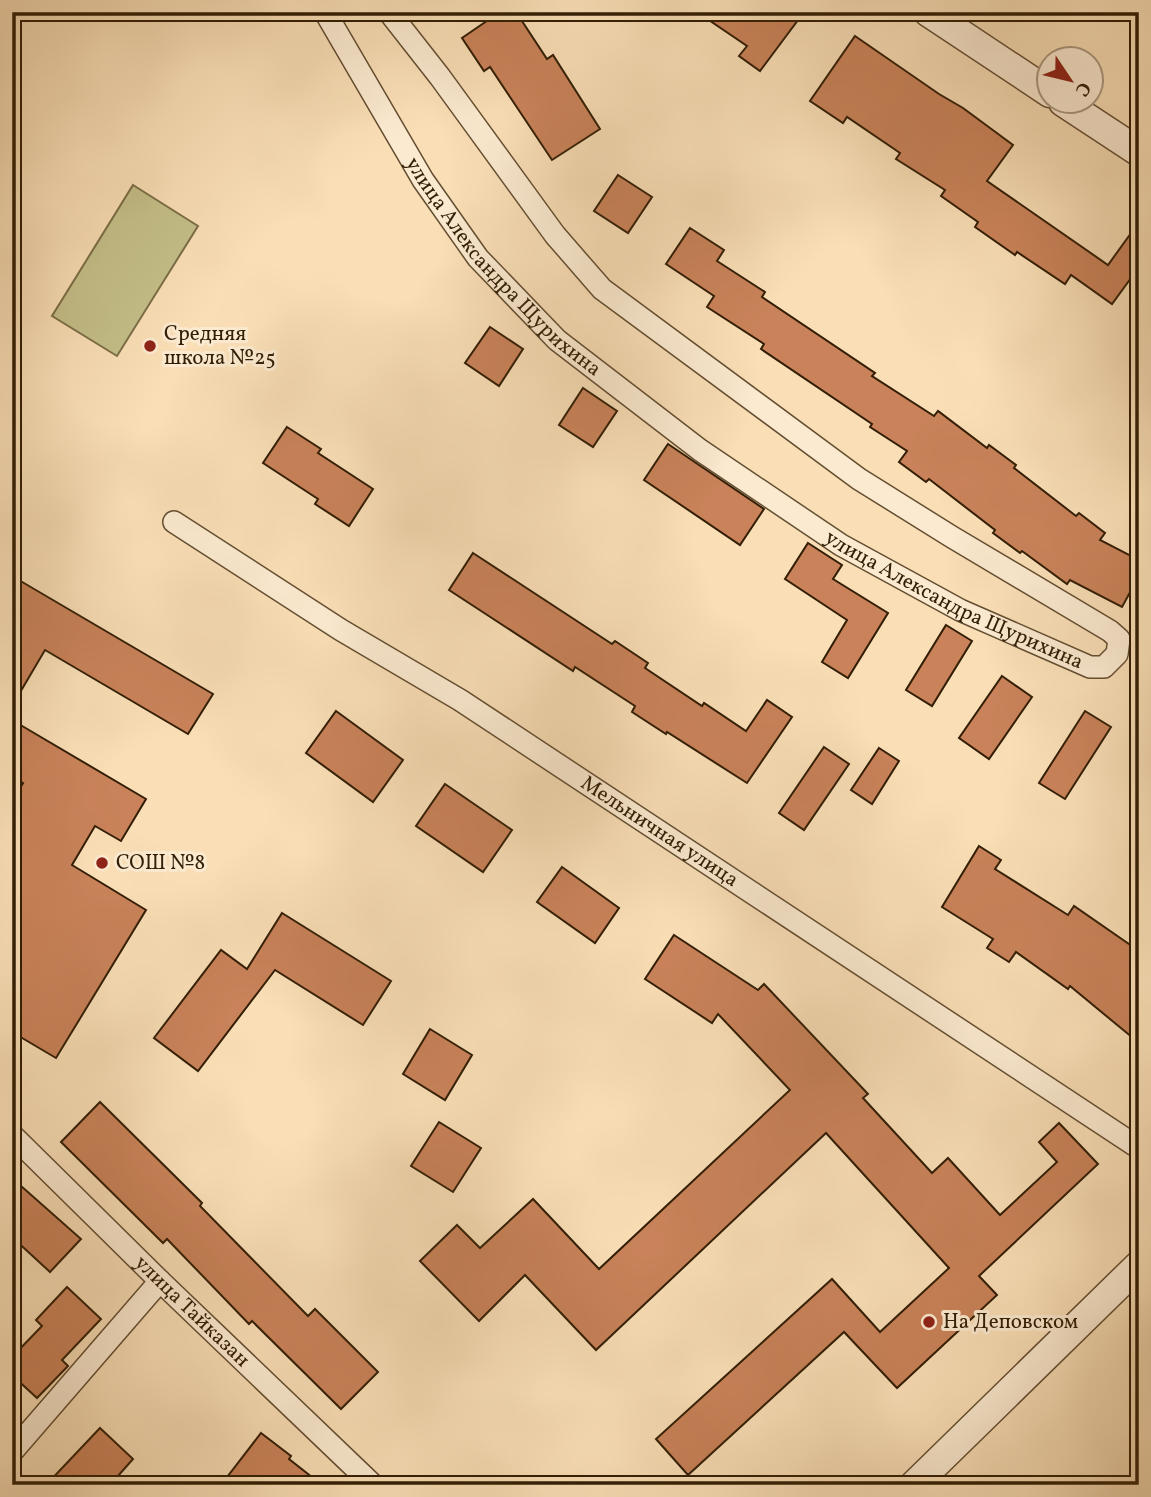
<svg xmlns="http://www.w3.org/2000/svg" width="1151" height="1497" viewBox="0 0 1151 1497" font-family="Vollkorn,serif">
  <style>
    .green { fill: #c4bf89; stroke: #7b6e47; stroke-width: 2 }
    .building { fill: #c98259; stroke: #321e05; stroke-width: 2 }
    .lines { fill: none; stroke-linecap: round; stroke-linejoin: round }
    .minor-casing { stroke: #644e31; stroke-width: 24 }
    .tertiary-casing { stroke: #644e31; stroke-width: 31 }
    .minor { stroke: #fbead0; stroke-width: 21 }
    .tertiary { stroke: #fbead0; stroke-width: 28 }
    .rail { stroke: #321e05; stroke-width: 5; stroke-dasharray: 12 12; stroke-linecap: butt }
    .poi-dot { fill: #8f2418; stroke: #fbead0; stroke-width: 2.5 }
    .labels { text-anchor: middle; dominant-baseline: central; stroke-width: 6; stroke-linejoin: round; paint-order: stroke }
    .street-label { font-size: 21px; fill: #321e05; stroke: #fbead0 }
    .poi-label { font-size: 21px; fill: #321e05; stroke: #fbead0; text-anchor: start }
  </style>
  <rect width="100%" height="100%" fill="#f9deb6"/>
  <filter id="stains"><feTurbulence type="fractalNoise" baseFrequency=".00286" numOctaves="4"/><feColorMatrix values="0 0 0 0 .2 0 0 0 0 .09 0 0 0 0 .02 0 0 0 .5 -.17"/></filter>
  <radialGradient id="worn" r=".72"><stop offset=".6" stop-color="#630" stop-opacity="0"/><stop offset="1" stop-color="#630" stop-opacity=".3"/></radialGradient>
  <path class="green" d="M133 185 198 226 117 356 52 316Z"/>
  <g class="building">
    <path d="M500 12H516L547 59 553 55 600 129 552 160 490 67 484 71 462 38Z"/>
    <path d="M697 12H804L760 71 739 56 747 46Z"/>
    <path d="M855 36 939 94 963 108 1013 145 987 181 1108 265 1139 222V267L1112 304 1071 275 1065 284 1017 252 1015 255 975 227 978 222 941 196 945 190 896 159 900 153 847 117 843 123 810 101Z"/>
    <path d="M618 175 652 197 628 233 594 211Z"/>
    <path d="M690 228 724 250 717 261 765 292 762 297 875 373 872 376 934 416 938 411 987 448 989 445 1016 465 1014 468 1076 516 1079 513 1105 533 1100 540 1139 560V576L1122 607 1070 580 1067 584 1022 551 1020 553 993 533 995 530 929 479 926 482 899 462 907 451 870 427 872 424 761 349 764 344 707 307 714 296 666 264Z"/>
    <path d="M490 327 523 349 499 386 465 363Z"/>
    <path d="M583 388 617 411 593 447 559 425Z"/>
    <path d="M287 427 321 449 318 453 373 489 349 526 315 504 318 499 263 463Z"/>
    <path d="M668 444 764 509 740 545 644 480Z"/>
    <path d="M808 543 842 565 833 579 888 613 848 678 822 662 847 620 785 579Z"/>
    <path d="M473 553 612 644 615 641 648 663 645 668 702 706 704 703 746 731 767 700 792 717 747 783 667 732 666 734 632 712 635 706 575 667 573 671 449 590Z"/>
    <path d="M12 576 213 694 188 734 45 650 12 706Z"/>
    <path d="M946 625 972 641 932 706 906 690Z"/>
    <path d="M1002 676 1032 697 989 759 959 738Z"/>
    <path d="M336 711 403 760 373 802 306 753Z"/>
    <path d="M1085 711 1111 727 1065 799 1039 783Z"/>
    <path d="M12 720 146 799 121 841 95 826 72 865 146 910 56 1058 12 1032V801L23 783 12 777Z"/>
    <path d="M824 747 849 764 804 830 779 813Z"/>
    <path d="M879 748 899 761 872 804 851 790Z"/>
    <path d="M445 784 512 830 483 872 416 826Z"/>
    <path d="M979 846 1001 860 995 869 1068 915 1074 906 1139 951V1043L1070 986 1068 989 1016 952 1009 962 987 948 993 939 942 907Z"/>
    <path d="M562 867 619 908 595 943 537 902Z"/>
    <path d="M282 913 391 981 363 1025 275 970 198 1071 154 1038 221 950 247 969Z"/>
    <path d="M674 935 758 990 764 984 868 1094 863 1098 932 1173 948 1158 1000 1215 1057 1162 1039 1142 1059 1123 1098 1164 979 1276 997 1295 897 1388 844 1332 688 1475 656 1439 832 1279 880 1332 949 1268 826 1133 596 1350 525 1275 479 1321 420 1261 457 1225 480 1248 533 1199 599 1269 790 1090 718 1014 712 1023 645 979Z"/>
    <path d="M430 1029 472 1055 445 1100 403 1074Z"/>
    <path d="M100 1102 202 1203 200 1206 308 1316 315 1309 378 1372 341 1409 252 1321 249 1324 167 1239 163 1243 61 1142Z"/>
    <path d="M439 1122 481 1148 453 1192 411 1166Z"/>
    <path d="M12 1178 81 1239 50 1272 12 1237Z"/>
    <path d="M67 1287 101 1319 62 1360 68 1366 37 1398 12 1375V1357L42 1326 36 1320Z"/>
    <path d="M100 1428 133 1459 110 1485H46Z"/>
    <path d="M261 1433 291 1456 289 1459 322 1485H221Z"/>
  </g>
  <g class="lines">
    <defs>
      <g id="minor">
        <path id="s1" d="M325 12 423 180 478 258 557 340 700 450 841 545 960 610 1090 667H1104L1117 654 1119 639 1110 631 952 537 859 479 602 289 555 235 440 77 389 12"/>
        <path id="s2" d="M174 522 341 630 460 700 1139 1148"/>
        <path id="s3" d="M12 1135 160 1281 373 1485"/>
        <path d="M12 1452 160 1281"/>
      </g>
      <g id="tertiary">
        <path d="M928 12 1050 93"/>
        <path d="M1063 102 1139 152"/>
        <path d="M914 1485 1139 1265"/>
      </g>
    </defs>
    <use href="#minor" class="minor-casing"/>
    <use href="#tertiary" class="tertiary-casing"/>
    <use href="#minor" class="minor"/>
    <use href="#tertiary" class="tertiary"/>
    <path class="rail" d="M1116 1485 1139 1463"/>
  </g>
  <g class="poi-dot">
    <circle cx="150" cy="346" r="7"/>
    <circle cx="102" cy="863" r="7"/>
    <circle cx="929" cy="1322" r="7"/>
  </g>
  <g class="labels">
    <g class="street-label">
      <text stroke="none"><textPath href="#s1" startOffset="313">улица Александра Щурихина</textPath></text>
      <text stroke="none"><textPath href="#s1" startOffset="880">улица Александра Щурихина</textPath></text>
      <text stroke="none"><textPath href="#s2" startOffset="576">Мельничная улица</textPath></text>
      <text stroke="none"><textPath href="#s3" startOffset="252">улица Тайказан</textPath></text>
    </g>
    <g class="poi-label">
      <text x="164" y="334">Средняя<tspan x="164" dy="24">школа №25</tspan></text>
      <text x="116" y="863">СОШ №8</text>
      <text x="943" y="1322">На Деповском</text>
    </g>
  </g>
  <rect width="1151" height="1497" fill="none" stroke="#f9deb6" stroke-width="42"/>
  <rect x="14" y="14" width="1123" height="1469" fill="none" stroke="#321e05" stroke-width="3.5"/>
  <rect x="21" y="21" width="1109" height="1455" fill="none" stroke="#321e05" stroke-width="2"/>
  <g transform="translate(1070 80) rotate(125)"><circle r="33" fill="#fbead0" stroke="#ab987f" stroke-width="2"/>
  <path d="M0-5L12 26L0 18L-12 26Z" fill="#8f2418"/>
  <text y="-10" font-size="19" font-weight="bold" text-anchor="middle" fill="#321e05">С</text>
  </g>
  <rect width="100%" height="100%" filter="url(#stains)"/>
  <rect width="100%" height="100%" fill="url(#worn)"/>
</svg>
